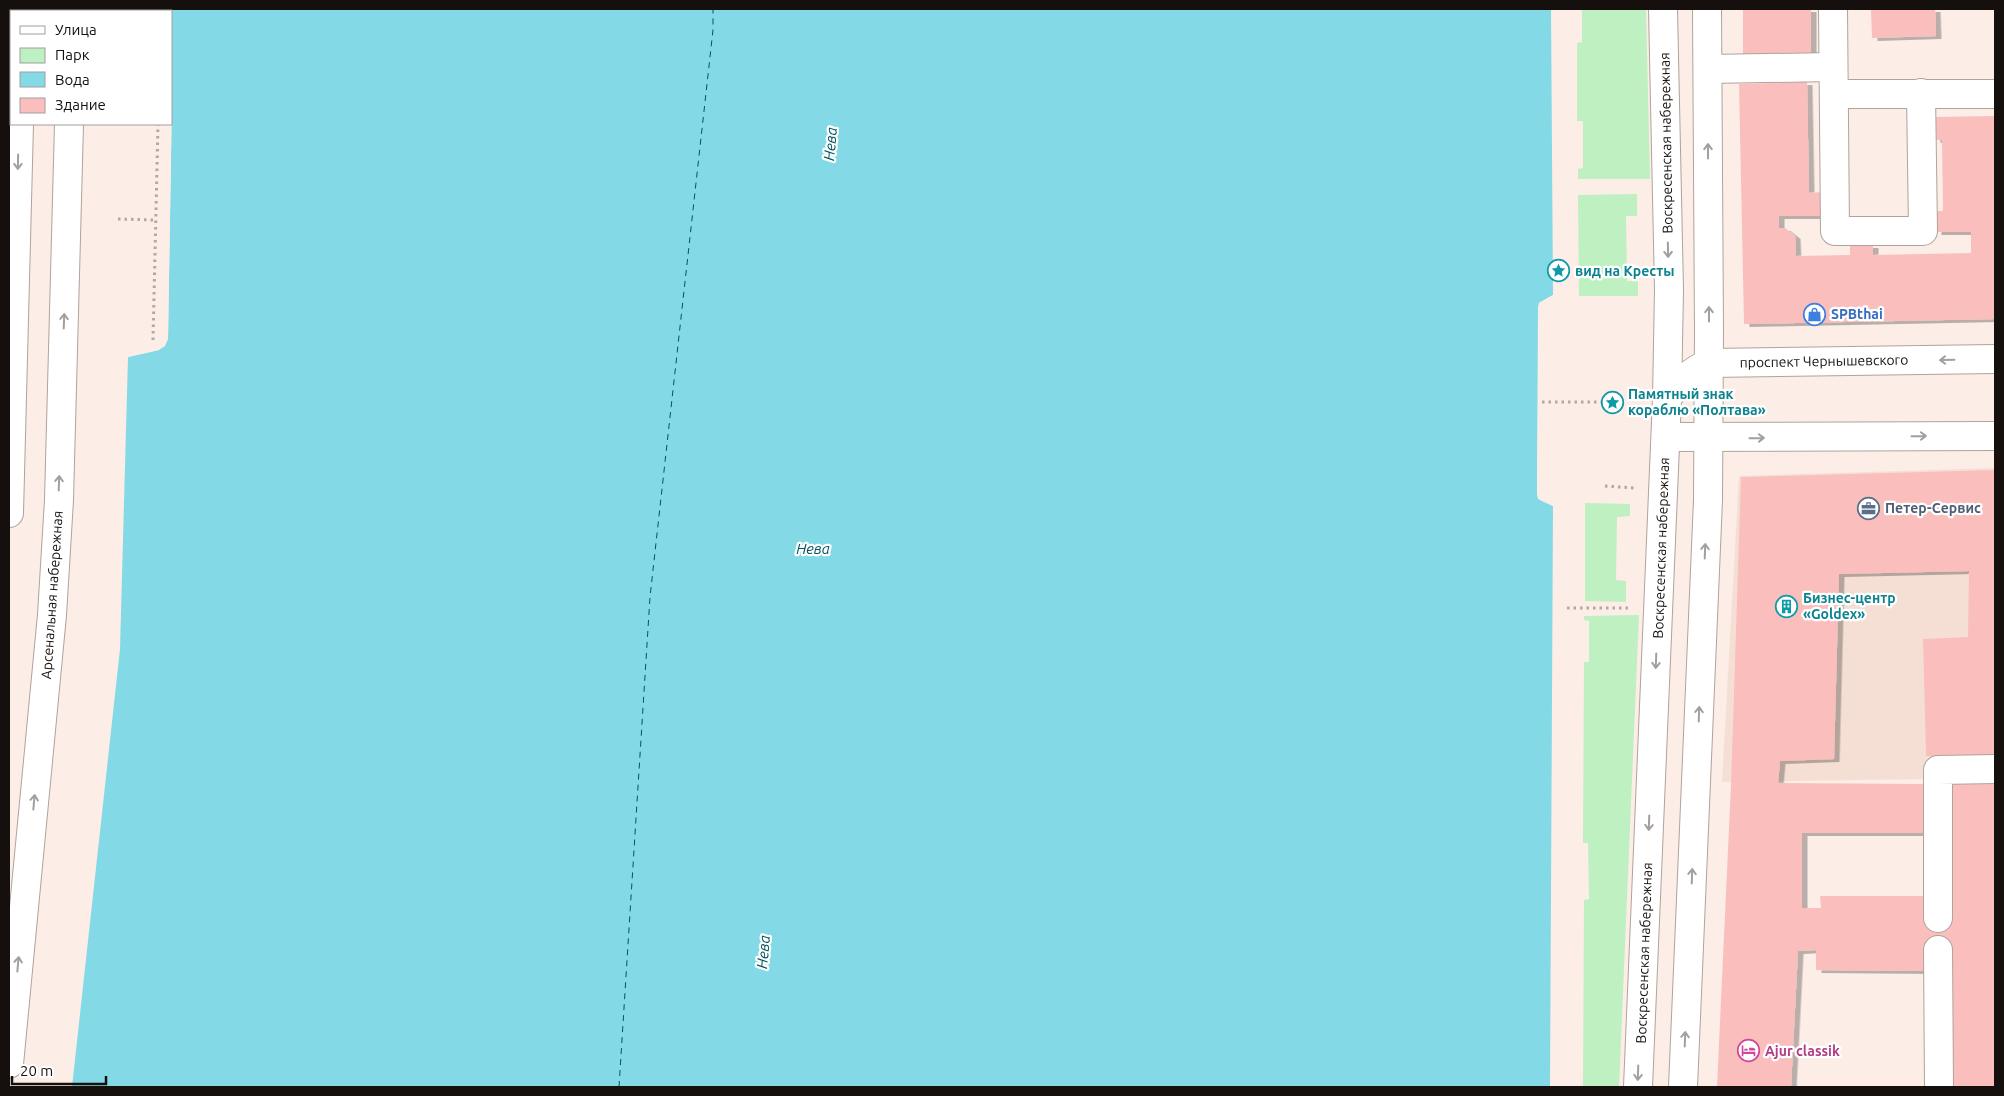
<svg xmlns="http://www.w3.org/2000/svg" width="2004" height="1096" viewBox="0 0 2004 1096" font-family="Ubuntu,sans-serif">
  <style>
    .built { fill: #f5dfd4 }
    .green { fill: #bef0c1 }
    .water { fill: #83dae6 }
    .pier { fill: #fcede6 }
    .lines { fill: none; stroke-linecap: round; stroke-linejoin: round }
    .ferry { stroke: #02545d; stroke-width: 1; stroke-dasharray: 6 5; stroke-linecap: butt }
    .building { fill: #fabfbd; filter: url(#shadow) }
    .minor-casing { stroke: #b0a39c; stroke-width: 30 }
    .major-casing { stroke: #b0a39c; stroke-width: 30 }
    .path { stroke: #b3a7a2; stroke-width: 3; stroke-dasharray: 2.5 4; stroke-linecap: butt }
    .minor { stroke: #fff; stroke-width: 28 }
    .major { stroke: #fff; stroke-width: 28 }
    .oneway { stroke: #a19f9f }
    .labels { text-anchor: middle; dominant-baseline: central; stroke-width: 4.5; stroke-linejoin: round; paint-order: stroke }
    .street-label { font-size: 14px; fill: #15100e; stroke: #fff }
    .culture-label { font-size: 14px; font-weight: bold; fill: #0d838f; stroke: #fff; text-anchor: start }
    .shop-label { font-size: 14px; font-weight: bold; fill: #366cbe; stroke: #fff; text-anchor: start }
    .service-label { font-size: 14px; font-weight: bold; fill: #4e5e75; stroke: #fff; text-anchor: start }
    .hotel-label { font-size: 14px; font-weight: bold; fill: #b23c85; stroke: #fff; text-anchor: start }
    .water-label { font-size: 15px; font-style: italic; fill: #02545d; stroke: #fff }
  </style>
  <defs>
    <filter id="shadow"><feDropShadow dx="5.5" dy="3" stdDeviation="0" flood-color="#0004"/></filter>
  </defs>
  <rect width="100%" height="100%" fill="#fcede6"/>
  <path class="built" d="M1995 468V778L1722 782 1739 476Z"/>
  <g class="green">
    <path d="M1582 9H1646L1650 179H1578V169L1583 168V121H1577V43L1582 42Z"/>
    <path d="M1637 194V216H1626L1627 281H1638V296H1579L1578 195Z"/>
    <path d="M1585 503 1630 504V516L1617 517 1616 580 1626 581V602L1585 601Z"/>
    <path d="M1639 615 1619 1087H1583L1584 900 1589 899 1588 843H1583L1584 662H1589V621L1584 620V616Z"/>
  </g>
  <path class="water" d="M141 9H1551L1553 295 1539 303 1537 494 1542 501 1553 506 1550 1087H72L120 649 128 357 159 350 168 339 172 95 171 11H141Z"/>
  <g class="pier">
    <path d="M171 91 172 95 168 339 165 346 159 350 128 357V354L158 347 163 344 165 338Z"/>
    <path d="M1553 295V298L1541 307 1540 494V497L1553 503V506L1538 499 1537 494 1538 307 1539 303Z"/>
  </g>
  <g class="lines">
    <path class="ferry" d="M619 1087 650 597 713 30V9"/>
  </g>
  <g class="building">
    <path d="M1743 9H1811V53L1743 54Z"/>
    <path d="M1871 9H1935L1936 36 1872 38Z"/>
    <path d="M1807 82 1809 193 1822 192V216H1779V228H1785L1795 236 1796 256 1850 255V245H1873V255L1971 253V232H1936V211H1943L1942 140H1935L1934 117 1995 116V319L1744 324 1739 84Z"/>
    <path d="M1995 470V754L1926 756 1923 639 1968 637 1969 571 1839 574 1834 759 1780 761 1778 783 1926 784 1925 833H1802V908H1821L1820 896H1928L1950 784H1995V1087H1950L1930 971 1816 970V950L1798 951 1791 1087H1717L1731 785 1741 477Z"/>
  </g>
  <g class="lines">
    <defs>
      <g id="minor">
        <path d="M1833 9 1835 231H1923L1921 93"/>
        <path d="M1708 69 1833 67"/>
        <path d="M1834 94H1995"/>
        <path d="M1667 398C1679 382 1690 372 1709 363L1995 359"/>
        <path d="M1666 437 1995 436"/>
        <path d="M1938 918V770L1995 769"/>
        <path d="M1938 950 1939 1087"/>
      </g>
      <g id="major">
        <path d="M21 11V9"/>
        <path d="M71 11V9"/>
        <path d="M9 513 19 124"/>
        <path d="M9 1064 52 615 59 500 69 124"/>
        <path d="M1638 1087 1667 398 1669 290 1663 9"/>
        <path d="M1683 1087 1708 500 1709 331 1707 9"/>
      </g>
    </defs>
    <use href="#minor" class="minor-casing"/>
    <use href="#major" class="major-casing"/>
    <g class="path">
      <path d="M118 219 155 220"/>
      <path d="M153 340 158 124"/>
      <path d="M1542 402H1605"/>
      <path d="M1605 486 1634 488"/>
      <path d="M1567 608H1629"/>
    </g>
    <use href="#minor" class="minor"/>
    <use href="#major" class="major"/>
  </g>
  <defs><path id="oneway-shaft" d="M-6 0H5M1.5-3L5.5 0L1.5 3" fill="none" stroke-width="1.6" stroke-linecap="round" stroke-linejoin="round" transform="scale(1.25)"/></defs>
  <g class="oneway">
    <use href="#oneway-shaft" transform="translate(1708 151) rotate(-90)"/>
    <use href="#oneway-shaft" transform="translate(18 162) rotate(91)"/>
    <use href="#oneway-shaft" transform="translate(1668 250) rotate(89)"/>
    <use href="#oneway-shaft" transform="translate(1709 314) rotate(-90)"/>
    <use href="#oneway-shaft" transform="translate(64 321) rotate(-88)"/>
    <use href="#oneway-shaft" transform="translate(1947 360) rotate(179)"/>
    <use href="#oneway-shaft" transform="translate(1919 436) rotate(-1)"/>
    <use href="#oneway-shaft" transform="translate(1757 438) rotate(-1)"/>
    <use href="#oneway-shaft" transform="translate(59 483) rotate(-88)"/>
    <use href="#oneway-shaft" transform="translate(1705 551) rotate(-88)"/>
    <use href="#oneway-shaft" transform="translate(1656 661) rotate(92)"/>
    <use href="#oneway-shaft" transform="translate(1699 714) rotate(-88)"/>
    <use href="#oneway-shaft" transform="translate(34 802) rotate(-85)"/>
    <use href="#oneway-shaft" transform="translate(1649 823) rotate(92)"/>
    <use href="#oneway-shaft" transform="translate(1692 876) rotate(-88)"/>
    <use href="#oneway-shaft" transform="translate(18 964) rotate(-85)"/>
    <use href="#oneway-shaft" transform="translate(1685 1039) rotate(-88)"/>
    <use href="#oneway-shaft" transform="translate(1638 1073) rotate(92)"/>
  </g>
  <defs>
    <symbol id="sight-ring" viewBox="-11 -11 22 22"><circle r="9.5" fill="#fff" stroke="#0f9aa8" stroke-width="1.5"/><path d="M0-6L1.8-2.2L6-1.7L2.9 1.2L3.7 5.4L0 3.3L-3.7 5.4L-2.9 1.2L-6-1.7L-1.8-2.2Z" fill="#0f9aa8"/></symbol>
    <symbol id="shop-ring" viewBox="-11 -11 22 22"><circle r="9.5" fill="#fff" stroke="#3f7fe0" stroke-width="1.5"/><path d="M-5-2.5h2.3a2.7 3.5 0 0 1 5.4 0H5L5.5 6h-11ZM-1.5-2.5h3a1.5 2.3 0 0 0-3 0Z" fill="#3f7fe0"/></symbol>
    <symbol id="office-ring" viewBox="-11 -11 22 22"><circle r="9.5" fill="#fff" stroke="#5c6f8a" stroke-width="1.5"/><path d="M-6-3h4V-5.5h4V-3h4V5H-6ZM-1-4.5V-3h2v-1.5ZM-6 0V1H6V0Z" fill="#5c6f8a"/></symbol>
    <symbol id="building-ring" viewBox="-11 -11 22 22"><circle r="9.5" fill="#fff" stroke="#0f9aa8" stroke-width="1.5"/><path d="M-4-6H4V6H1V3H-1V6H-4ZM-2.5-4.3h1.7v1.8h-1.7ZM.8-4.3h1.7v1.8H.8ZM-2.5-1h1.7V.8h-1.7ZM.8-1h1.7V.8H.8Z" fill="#0f9aa8"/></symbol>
    <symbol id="hotel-ring" viewBox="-11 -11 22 22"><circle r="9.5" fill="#fff" stroke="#d1479c" stroke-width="1.5"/><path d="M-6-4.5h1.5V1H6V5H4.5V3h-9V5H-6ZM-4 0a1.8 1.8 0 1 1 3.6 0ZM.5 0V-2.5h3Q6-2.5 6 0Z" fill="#d1479c"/></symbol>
  </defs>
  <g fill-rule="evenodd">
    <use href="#sight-ring" x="1546" y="258" width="25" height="25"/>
    <use href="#shop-ring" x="1802" y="302" width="25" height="25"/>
    <use href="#sight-ring" x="1600" y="390" width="25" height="25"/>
    <use href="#office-ring" x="1856" y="496" width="25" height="25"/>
    <use href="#building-ring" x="1774" y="594" width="25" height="25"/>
    <use href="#hotel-ring" x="1736" y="1038" width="25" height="25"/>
  </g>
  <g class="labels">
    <g class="street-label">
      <text transform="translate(1666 143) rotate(-91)">Воскресенская набережная</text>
      <text transform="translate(1824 361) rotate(-1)">проспект Чернышевского</text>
      <text transform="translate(1661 548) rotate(-88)">Воскресенская набережная</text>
      <text transform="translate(52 595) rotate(-86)">Арсенальная набережная</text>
      <text transform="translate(1644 953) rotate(-88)">Воскресенская набережная</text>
    </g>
    <g class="culture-label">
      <text x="1575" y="271">вид на Кресты</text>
      <text x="1628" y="394">Памятный знак<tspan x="1628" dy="16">кораблю «Полтава»</tspan></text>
      <text x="1803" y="598">Бизнес-центр<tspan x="1803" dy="16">«Goldex»</tspan></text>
    </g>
    <g class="shop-label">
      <text x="1831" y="314">SPBthai</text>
    </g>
    <g class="service-label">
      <text x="1885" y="508">Петер-Сервис</text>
    </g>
    <g class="hotel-label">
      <text x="1765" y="1051">Ajur classik</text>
    </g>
    <g class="water-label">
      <text transform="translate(830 144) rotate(-85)">Нева</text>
      <text x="813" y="548">Нева</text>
      <text transform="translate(763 952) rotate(-85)">Нева</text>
    </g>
  </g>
  <rect width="2004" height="1096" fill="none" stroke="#15100e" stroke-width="20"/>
  <rect x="10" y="10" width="162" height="115" fill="#ffffff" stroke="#a19f9f"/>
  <rect x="20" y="26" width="25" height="8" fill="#ffffff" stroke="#a19f9f"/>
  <text x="55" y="35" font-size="15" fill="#15100e">Улица</text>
  <rect x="20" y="48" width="25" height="15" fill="#bef0c1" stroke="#a19f9f"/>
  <text x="55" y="60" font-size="15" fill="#15100e">Парк</text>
  <rect x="20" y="72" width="25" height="15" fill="#83dae6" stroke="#a19f9f"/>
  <text x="55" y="85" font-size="15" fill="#15100e">Вода</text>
  <rect x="20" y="98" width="25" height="15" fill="#fabfbd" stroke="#a19f9f"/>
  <text x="55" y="110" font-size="15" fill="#15100e">Здание</text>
  <path d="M12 1076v8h94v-8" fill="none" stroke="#15100e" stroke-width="2.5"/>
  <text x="20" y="1076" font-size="15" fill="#15100e" stroke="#ffffff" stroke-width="4" paint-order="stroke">20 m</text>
</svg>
